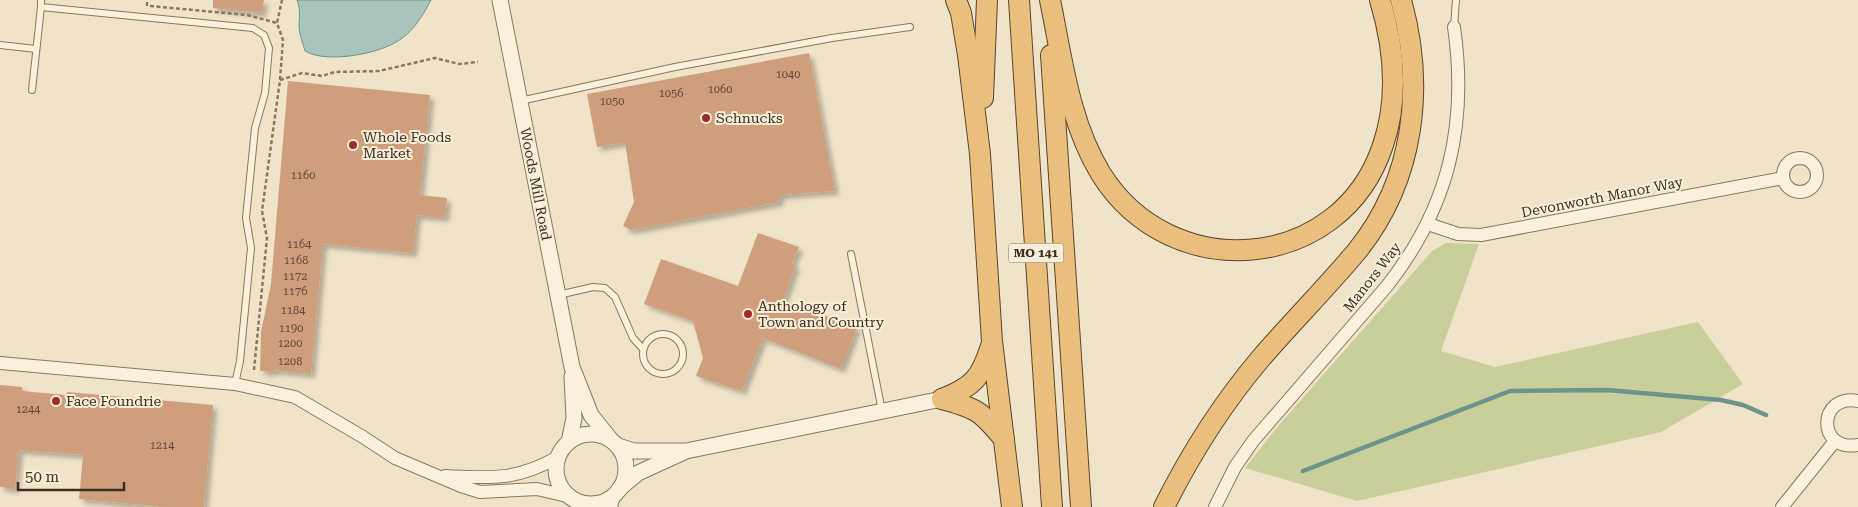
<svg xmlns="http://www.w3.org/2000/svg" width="1858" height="507" viewBox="0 0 1858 507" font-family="'Roboto Serif',serif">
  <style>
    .green { fill: #c9cf9b }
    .water { fill: #a9c4bc; stroke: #6f938a }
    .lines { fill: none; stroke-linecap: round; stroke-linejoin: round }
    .stream { stroke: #6f938a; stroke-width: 4.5 }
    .building { fill: #cf9f7d; filter: url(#shadow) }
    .service-casing { stroke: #8d765c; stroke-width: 8 }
    .minor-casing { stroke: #8d765c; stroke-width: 14 }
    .tertiary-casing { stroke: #8d765c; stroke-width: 17 }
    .trunk-casing { stroke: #5b4430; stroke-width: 22 }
    .path { stroke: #8d765c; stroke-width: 2.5; stroke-dasharray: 4 2.5; stroke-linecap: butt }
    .service { stroke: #faf1dc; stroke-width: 6 }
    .minor { stroke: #faf1dc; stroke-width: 12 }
    .tertiary { stroke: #faf1dc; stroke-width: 15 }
    .trunk { stroke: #eabe7c; stroke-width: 20 }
    .poi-dot { fill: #9e2a2b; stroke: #f7eed8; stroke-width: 2 }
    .labels { text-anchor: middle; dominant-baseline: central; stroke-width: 4; stroke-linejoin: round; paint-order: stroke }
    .number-label { font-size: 11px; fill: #624a37 }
    .shield { fill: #f7eed8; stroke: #756857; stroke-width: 1 }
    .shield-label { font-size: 12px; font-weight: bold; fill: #3d2e20 }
    .poi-label { font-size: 14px; fill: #3d2e20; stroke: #f7eed8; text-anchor: start }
    .street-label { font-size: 14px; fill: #3d2e20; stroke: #f7eed8 }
  </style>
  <defs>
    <filter id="shadow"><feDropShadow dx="4" dy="4" stdDeviation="2.5" flood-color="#0004"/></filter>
  </defs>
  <rect width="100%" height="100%" fill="#f0e4c8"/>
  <path class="green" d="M1446 243 1479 244 1441 351 1495 367 1698 322 1743 384 1661 432 1357 501 1245 468 1279 425 1432 251Z"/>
  <path class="water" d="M297 0H431C423 15 415 29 401 39 381 54 326 64 305 51 303 44 300 36 299 28 299 17 301 10 297 0Z"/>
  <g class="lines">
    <path class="stream" d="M1303 471 1510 391 1607 390 1721 400 1743 405 1766 415"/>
  </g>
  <g class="building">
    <path d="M213 0H264L262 13 213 8Z"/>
    <path d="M809 53 835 191 780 195 779 202 631 230 623 226 634 202 625 142 597 147 587 94Z"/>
    <path d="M288 81 430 95 420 195 447 198 445 218 417 215 413 253 323 244 311 374 274 370V372L260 371 261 332 271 284Z"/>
    <path d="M758 233 799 247 792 263 796 265 783 301 857 327 841 369 763 338 742 391 696 376 703 358 693 321 644 304 661 259 738 286Z"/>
    <path d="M0 385 22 387V391L65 395 68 392 213 405 204 507H166L79 499 83 455 19 450 15 489 0 487Z"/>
  </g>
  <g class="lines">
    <defs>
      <g id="service">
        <path d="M41 0V7L253 28 264 35 269 48 265 93 255 128 246 218 251 248 240 361 235 384"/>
        <path d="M1454 27 1456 0"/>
        <path d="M0 45 36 49"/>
        <path d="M32 90 41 7"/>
        <path d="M520 101 675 67 832 38 910 27"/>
        <path d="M851 254 882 411"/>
        <path d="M558 295 593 287 605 288 615 297 633 338 643 349"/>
        <circle cx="663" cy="354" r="20"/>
      </g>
      <g id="minor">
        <circle cx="1800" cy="175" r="17"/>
        <path d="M1428 224 1458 234 1481 235 1783 178"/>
        <path d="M0 363 235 384 295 397 363 437 395 458 461 486 480 492 537 489 571 497"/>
        <path d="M1858 401C1818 393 1816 452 1858 445"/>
        <path d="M445 476C491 478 516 481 558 457"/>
        <path d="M579 501 583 507"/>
        <path d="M611 507 614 495"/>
        <path d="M1215 507 1235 467 1253 441 1387 286C1449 207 1468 125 1454 27"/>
        <path d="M1782 507 1835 441"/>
      </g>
      <g id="tertiary">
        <path d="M500 0 572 367 591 415 611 440"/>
        <circle cx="591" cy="469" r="35"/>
        <path d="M569 442 574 418 572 376"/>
        <path d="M618 446 634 451H686L942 399"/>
        <path d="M620 488 638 473 684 452"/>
      </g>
      <g id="trunk">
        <path d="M956 0 961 13 968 55 980 154 992 341 1012 507"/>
        <path d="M1019 0 1052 507"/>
        <path d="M1050 0C1062 58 1069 122 1101 174 1171 286 1341 273 1383 145 1399 98 1394 47 1380 0"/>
        <path d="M1051 55 1081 507"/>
        <path d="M983 98 987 0"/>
        <path d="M942 399C973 387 981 378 991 346"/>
        <path d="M942 399C976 408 981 411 1004 439"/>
        <path d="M1164 507C1191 453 1222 404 1261 358 1292 322 1326 288 1357 251 1415 179 1425 86 1401 0"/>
      </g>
    </defs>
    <use href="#service" class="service-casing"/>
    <use href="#minor" class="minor-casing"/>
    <use href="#tertiary" class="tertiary-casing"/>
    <use href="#trunk" class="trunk-casing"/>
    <g class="path">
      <path d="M147 6V0"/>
      <path d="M150 6 247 15 277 23"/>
      <path d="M280 80 302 73 322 76 335 72 379 71 435 58 459 64 478 62"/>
      <path d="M254 370 267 238 262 211 280 80 283 40 277 23 282 0"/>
    </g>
    <use href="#service" class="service"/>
    <use href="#minor" class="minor"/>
    <use href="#tertiary" class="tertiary"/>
    <use href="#trunk" class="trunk"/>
  </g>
  <g class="poi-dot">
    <circle cx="706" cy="118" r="5"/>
    <circle cx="353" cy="145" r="5"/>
    <circle cx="748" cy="314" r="5"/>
    <circle cx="56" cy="401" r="5"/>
  </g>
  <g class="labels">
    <g class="number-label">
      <text x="788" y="74">1040</text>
      <text x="720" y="89">1060</text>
      <text x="671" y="93">1056</text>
      <text x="612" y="101">1050</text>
      <text x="303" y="175">1160</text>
      <text x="299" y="244">1164</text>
      <text x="296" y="260">1168</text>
      <text x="295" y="276">1172</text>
      <text x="295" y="291">1176</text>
      <text x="293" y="310">1184</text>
      <text x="291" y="328">1190</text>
      <text x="290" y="343">1200</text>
      <text x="290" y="361">1208</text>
      <text x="28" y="409">1244</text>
      <text x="162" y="445">1214</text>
    </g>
    <rect class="shield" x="1008.5" y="243.5" width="55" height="19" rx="4"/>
    <g class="shield-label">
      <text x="1036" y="253">MO 141</text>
    </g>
    <g class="poi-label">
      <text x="716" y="118">Schnucks</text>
      <text x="363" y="137">Whole Foods<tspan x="363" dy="16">Market</tspan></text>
      <text x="758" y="306">Anthology of<tspan x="758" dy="16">Town and Country</tspan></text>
      <text x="66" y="401">Face Foundrie</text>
    </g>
    <g class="street-label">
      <text transform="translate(536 184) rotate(79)">Woods Mill Road</text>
      <text transform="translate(1602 197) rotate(-11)">Devonworth Manor Way</text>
      <text transform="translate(1372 277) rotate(-52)">Manors Way</text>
    </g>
  </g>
  <path d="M18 482v8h106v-8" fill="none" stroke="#3d2e20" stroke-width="2.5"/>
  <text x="25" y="482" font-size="15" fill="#3d2e20" stroke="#f7eed8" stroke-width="4" paint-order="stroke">50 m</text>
</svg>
